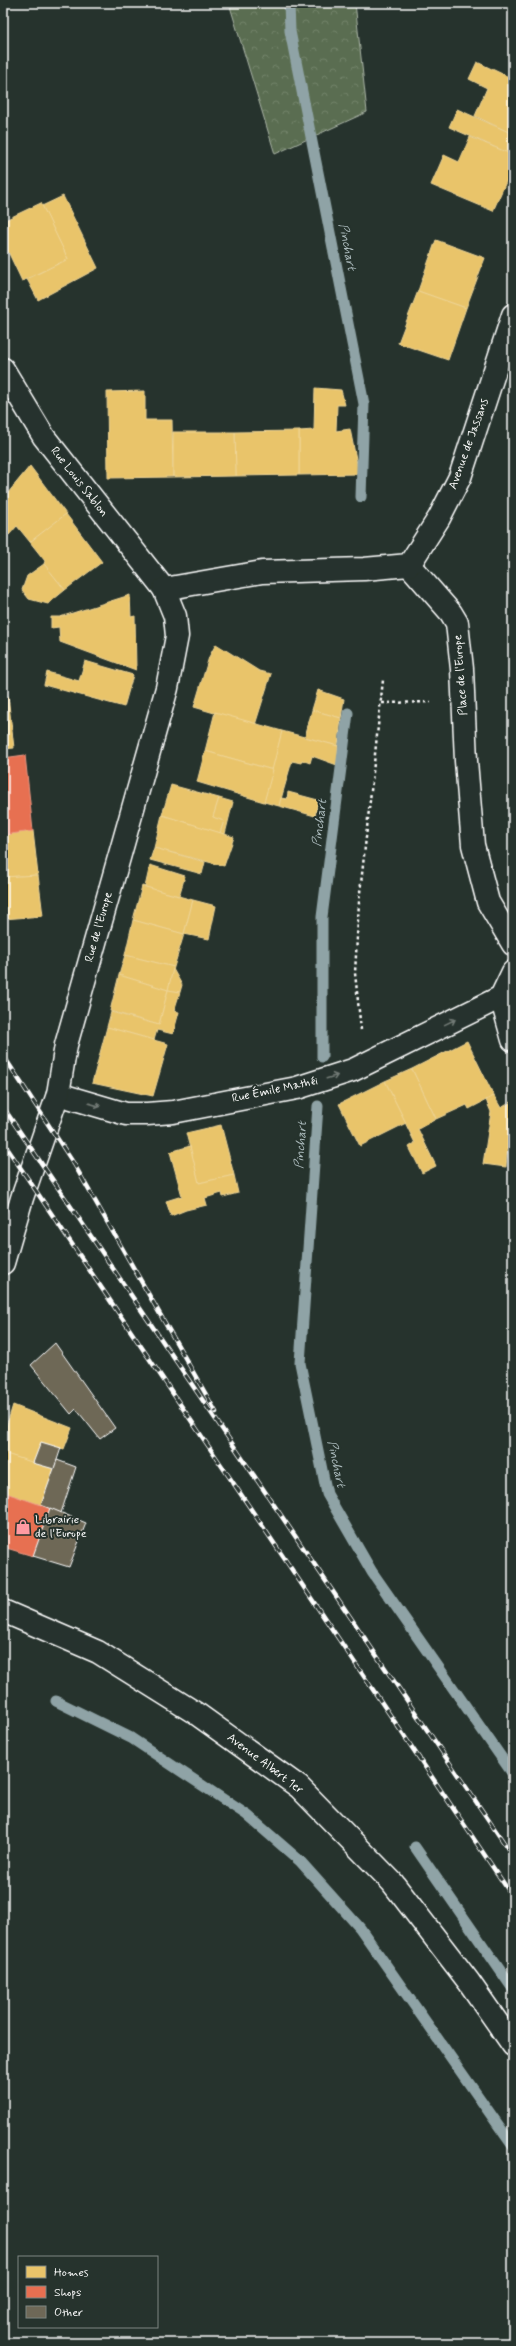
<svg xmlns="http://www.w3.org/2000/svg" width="516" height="2346" viewBox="0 0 516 2346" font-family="Mynerve,sans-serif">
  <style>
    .forest { fill: url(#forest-crowns); stroke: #acb6a8 }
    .homes { fill: #e9c46a; stroke: #f0d697 }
    .shops { fill: #e76f51; stroke: #ee9a85 }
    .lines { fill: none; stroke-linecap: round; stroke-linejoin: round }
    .stream { stroke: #8fa3a6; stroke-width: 11 }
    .building { fill: #6e6857; stroke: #fff }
    .minor-casing { stroke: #fff; stroke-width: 25 }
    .tertiary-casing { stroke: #fff; stroke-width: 25 }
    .secondary-casing { stroke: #fff; stroke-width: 25 }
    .path { stroke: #fff; stroke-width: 2.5; stroke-dasharray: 3 3; stroke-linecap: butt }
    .minor { stroke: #26332d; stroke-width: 22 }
    .tertiary { stroke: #26332d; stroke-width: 22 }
    .secondary { stroke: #26332d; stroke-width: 22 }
    .rail-casing { stroke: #fff; stroke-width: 4.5 }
    .rail { stroke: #26332d; stroke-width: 3; stroke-dasharray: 9; stroke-linecap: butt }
    .oneway { stroke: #727a76 }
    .labels { text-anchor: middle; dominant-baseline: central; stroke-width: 4; stroke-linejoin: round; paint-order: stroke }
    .street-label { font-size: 12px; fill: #fff; stroke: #26332d }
    .poi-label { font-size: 12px; fill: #fff; stroke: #26332d; text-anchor: start }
    .water-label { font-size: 13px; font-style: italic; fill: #abbabc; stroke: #26332d }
  </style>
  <defs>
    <pattern id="forest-crowns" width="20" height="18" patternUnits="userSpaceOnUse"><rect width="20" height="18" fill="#5a6d51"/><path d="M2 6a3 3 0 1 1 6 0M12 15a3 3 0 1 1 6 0" fill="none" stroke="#73836b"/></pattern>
  </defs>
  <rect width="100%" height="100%" fill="#26332d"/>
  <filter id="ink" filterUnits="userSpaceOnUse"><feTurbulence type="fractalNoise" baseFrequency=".025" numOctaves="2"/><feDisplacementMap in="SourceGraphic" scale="8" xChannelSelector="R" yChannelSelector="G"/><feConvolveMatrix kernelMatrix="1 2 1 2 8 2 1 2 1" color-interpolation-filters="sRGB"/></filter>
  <g filter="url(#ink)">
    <path class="forest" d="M229 3H355L367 112 275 154Z"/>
    <g class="homes">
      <path d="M477 62 513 79V134L475 116 487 88 469 79Z"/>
      <path d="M457 109 513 134V155L449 127Z"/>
      <path d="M470 137 513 155V166L493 211 431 185 444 155 459 162Z"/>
      <path d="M63 196 98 268 38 300 27 279 68 259 42 206Z"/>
      <path d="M41 203 68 259 22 281 3 241V221Z"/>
      <path d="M436 240 485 258 466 308 418 291Z"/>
      <path d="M418 291 466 308 448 360 398 343Z"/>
      <path d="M315 388 341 390 345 405H337L336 431 350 429 359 474 299 475V431L314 430Z"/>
      <path d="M145 391V420H172L173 477 108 478 107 392Z"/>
      <path d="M299 431V475L236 476 235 432Z"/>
      <path d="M173 432H235L236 476 173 477Z"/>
      <path d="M30 466 66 514 30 542 17 526 9 535 3 529V499Z"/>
      <path d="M66 514 102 562 65 590 44 564 45 561 30 542Z"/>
      <path d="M44 564 65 590 48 604 29 599 22 590 27 576Z"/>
      <path d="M130 595 131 617 135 616 136 670 60 642 59 627 51 628V617H60Z"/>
      <path d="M216 644 259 671 271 674 255 725 194 707 209 657Z"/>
      <path d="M511 657 513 658V686L510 685Z"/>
      <path d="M85 661 133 675 124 707 44 685 47 672 79 681Z"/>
      <path d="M318 690 344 699 341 718 312 710Z"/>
      <path d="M3 695 8 696 14 748 3 749Z"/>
      <path d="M312 710 341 718 338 746 305 737Z"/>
      <path d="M215 712 282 731 273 770 205 751Z"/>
      <path d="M282 731 338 746 337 765 312 756 310 763 302 760 301 763 292 761 279 806 264 802Z"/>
      <path d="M205 751 273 770 264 802 197 782Z"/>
      <path d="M171 785 219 798 213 817 224 821 220 833 162 815Z"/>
      <path d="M288 792 318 800 315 816 279 806 281 798 287 799Z"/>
      <path d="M219 798 233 802 225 834 220 833 224 821 213 817Z"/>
      <path d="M162 815 234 837 224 866 154 848Z"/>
      <path d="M33 831 38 875 3 877V835Z"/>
      <path d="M154 848 205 862 202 874 150 860Z"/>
      <path d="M150 865 185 876 179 896 145 887Z"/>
      <path d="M38 875 43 916 3 919V877Z"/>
      <path d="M142 886 193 900 184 934 133 920Z"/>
      <path d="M193 900 216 906 209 939 184 934Z"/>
      <path d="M133 920 184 934 174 967 125 955Z"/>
      <path d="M125 955 174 967 168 990 119 975Z"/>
      <path d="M173 969 182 985 180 992 168 990Z"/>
      <path d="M119 975 168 990 159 1025 110 1011Z"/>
      <path d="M168 990 180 992 174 1011 179 1012 173 1034 157 1030 154 1040 107 1027 111 1012 159 1025Z"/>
      <path d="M107 1027 168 1044 153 1096 92 1083Z"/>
      <path d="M467 1041 494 1096 469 1109 467 1105 436 1119 412 1069Z"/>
      <path d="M412 1069 436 1119 418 1129 436 1166 422 1173 409 1147 415 1143 385 1081Z"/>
      <path d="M385 1081 406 1123 360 1146 339 1104Z"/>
      <path d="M494 1096 501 1108 513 1101V1142L508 1144 506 1167 483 1164 491 1112 486 1100Z"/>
      <path d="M221 1125 234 1175 199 1183 186 1133Z"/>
      <path d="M190 1146 199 1183 234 1175 238 1193 223 1197 222 1193 205 1198 207 1205 186 1210 171 1216 166 1201 182 1196 170 1152Z"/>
      <path d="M13 1405 72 1428 64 1449 41 1442 33 1463 3 1453V1437Z"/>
      <path d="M3 1453 54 1469 41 1505 3 1492Z"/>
    </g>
    <g class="shops">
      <path d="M25 755 33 831 3 835V758Z"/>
      <path d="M3 1492 50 1508 33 1556 3 1547Z"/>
    </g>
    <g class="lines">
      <g class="stream">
        <path d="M289 3 290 31 364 404 361 497"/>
        <path d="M322 1057V917L348 713"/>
        <path d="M318 1106 300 1363 327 1494 372 1572 513 1774"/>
        <path d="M56 1701 131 1738 247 1815 300 1861 360 1928 513 2146"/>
        <path d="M415 1847 513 1989"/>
      </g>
    </g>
    <g class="building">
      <path d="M55 1343 115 1428 100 1439 76 1409 71 1414 31 1365Z"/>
      <path d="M41 1442 61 1448 54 1469 33 1463Z"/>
      <path d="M57 1460 76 1467 61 1513 41 1505Z"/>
      <path d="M50 1508 86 1523 69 1567 33 1556Z"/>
    </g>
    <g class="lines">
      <defs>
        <g id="minor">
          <path d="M3 369 44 437 164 589"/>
          <path d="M409 565 451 613 457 623 462 669 466 761 473 845 488 902 513 944"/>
          <path d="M501 997 513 1040"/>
          <path d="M58 1094 126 1114H147L173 1112 297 1088 353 1070 501 997 513 972"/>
        </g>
        <path id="tertiary" d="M3 1263 22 1198 58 1094 66 1045 167 688 177 636 175 616 164 589 262 572 364 569 409 565 439 518 460 477 513 315"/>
        <path id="secondary" d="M3 1611 98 1652 197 1714 299 1787 392 1882 469 1982 513 2045"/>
      </defs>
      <use href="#minor" class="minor-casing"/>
      <use href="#tertiary" class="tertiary-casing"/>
      <use href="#secondary" class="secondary-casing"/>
      <g class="path">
        <path d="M382 703 431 702"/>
        <path d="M361 1030 355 973 359 902 383 680"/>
      </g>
      <use href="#minor" class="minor"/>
      <use href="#tertiary" class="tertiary"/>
      <use href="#secondary" class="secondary"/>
      <defs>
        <g id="rail">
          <path d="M3 1055 74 1164 216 1412"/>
          <path d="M3 1107 513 1856"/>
          <path d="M3 1142 513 1897"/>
        </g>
      </defs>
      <use href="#rail" class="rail-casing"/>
      <use href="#rail" class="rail"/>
    </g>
    <defs><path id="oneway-shaft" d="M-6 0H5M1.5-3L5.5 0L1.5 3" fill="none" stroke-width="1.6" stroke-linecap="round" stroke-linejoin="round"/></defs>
    <g class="oneway">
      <use href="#oneway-shaft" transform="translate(450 1022) rotate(-26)"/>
      <use href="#oneway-shaft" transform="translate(332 1077) rotate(-17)"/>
      <use href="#oneway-shaft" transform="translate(95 1105) rotate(16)"/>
    </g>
  </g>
  <defs>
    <symbol id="shop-bare" viewBox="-9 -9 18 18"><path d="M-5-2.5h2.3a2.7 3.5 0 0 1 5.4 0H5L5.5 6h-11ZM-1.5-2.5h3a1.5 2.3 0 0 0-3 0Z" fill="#ff9aa2" stroke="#26332d" stroke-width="2.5" paint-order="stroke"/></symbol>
  </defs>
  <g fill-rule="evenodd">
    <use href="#shop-bare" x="12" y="1516" width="22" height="22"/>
  </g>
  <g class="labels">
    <g class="street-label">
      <text transform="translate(469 444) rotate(-70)">Avenue de Jassans</text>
      <text transform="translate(79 482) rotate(52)">Rue Louis Sablon</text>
      <text transform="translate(461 675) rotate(-94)">Place de l'Europe</text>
      <text transform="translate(99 927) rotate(-74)">Rue de l'Europe</text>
      <text transform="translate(275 1090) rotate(-12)">Rue Émile Mathéi</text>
      <text transform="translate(265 1764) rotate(37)">Avenue Albert 1er</text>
    </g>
    <g class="poi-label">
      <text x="35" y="1520">Librairie<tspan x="35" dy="14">de l'Europe</tspan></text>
    </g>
    <g class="water-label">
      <text transform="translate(347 247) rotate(79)">Pinchart</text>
      <text transform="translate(320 823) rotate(-83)">Pinchart</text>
      <text transform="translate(301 1145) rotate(-86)">Pinchart</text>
      <text transform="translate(336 1464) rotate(78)">Pinchart</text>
    </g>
  </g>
  <rect width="516" height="2346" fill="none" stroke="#26332d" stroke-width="16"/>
  <rect x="8" y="8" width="500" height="2330" fill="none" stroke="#fff" stroke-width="1.5" filter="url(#ink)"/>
  <rect x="18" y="2256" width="140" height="72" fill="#26332d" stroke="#7d8581"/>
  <rect x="26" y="2266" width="20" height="12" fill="#e9c46a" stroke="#7d8581"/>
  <text x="54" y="2276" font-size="12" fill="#ffffff">Homes</text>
  <rect x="26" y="2286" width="20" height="12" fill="#e76f51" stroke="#7d8581"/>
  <text x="54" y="2296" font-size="12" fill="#ffffff">Shops</text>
  <rect x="26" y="2306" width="20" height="12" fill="#6e6857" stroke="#7d8581"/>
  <text x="54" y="2316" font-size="12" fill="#ffffff">Other</text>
</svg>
